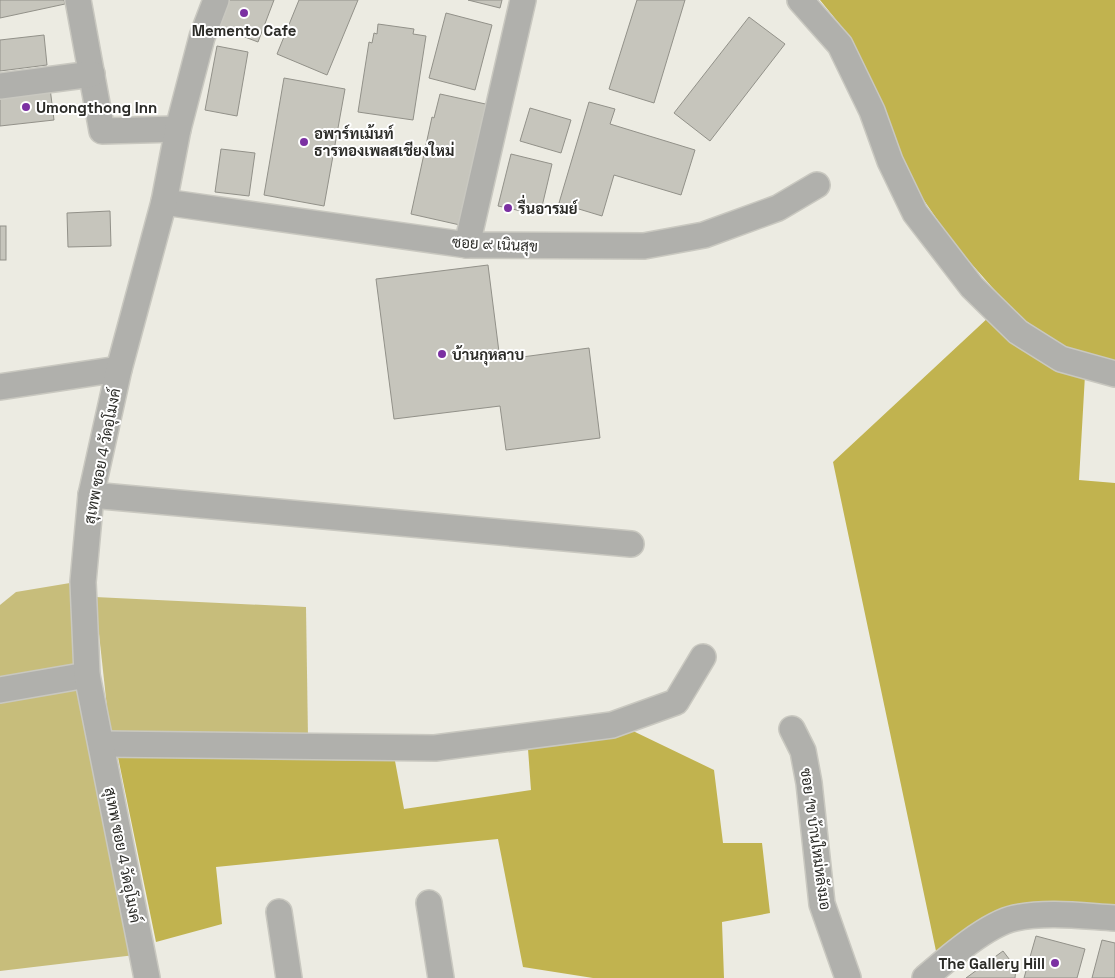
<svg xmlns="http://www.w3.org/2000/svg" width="1115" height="978" viewBox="0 0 1115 978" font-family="'Space Grotesk',Sarabun,sans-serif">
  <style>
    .green { fill: #c7bd7b }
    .forest { fill: #c1b34f }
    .building { fill: #c6c5bc; stroke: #929189 }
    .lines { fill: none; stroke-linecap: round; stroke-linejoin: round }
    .minor-casing { stroke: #c9c8c0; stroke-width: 28 }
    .minor { stroke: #b0b0ac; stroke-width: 25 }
    .poi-dot { fill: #7b30a2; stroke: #fff; stroke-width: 2 }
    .labels { text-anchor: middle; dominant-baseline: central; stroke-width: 4; stroke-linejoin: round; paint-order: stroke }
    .poi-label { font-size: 15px; font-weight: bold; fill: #2b2b27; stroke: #fff; text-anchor: start }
    .street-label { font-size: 15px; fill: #2b2b27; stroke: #fff }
  </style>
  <rect width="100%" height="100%" fill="#ecebe2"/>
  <g class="green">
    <path d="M70 583 80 669 0 683V605L16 592Z"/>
    <path d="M95 597 306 607 308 738 110 735Z"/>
    <path d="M80 685 135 955 0 971V700Z"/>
  </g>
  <g class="forest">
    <path d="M820 0H1115V366L1072 356 1013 311 954 244 910 180 842 27Z"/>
    <path d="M990 316 1085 375 1079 480 1115 483V911L995 915 936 951 833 462Z"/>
    <path d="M633 731 714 770 723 843H762L770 913 722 922 724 978H593L523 967 498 839 216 867 222 924 156 942 118 757 395 761 404 809 531 790 528 749Z"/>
  </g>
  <g class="building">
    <path d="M0 0H64L65 4 0 18Z"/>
    <path d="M223 0H274L258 42 213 25Z"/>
    <path d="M299 0H358L327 75 277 54Z"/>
    <path d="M468 0H502L500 8Z"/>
    <path d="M637 0H685L654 103 609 89Z"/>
    <path d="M446 13 492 25 475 90 429 78Z"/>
    <path d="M749 17 785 44 710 141 674 113Z"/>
    <path d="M378 24 414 29 413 34 426 36 413 120 358 112 369 42 372 43 374 33 377 34Z"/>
    <path d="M44 35 47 65 0 71V40Z"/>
    <path d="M217 46 248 52 237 116 205 110Z"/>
    <path d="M284 78 345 89 324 206 264 195Z"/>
    <path d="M50 88 54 120 0 126V94Z"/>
    <path d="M440 94 490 105 460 225 411 214 432 117 434 118Z"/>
    <path d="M589 102 615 109 610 124 695 150 681 195 614 175 602 216 559 203Z"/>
    <path d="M530 108 571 120 561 153 520 141Z"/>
    <path d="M221 149 255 153 249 196 215 192Z"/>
    <path d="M511 154 552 164 540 215 498 206Z"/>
    <path d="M110 211 111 246 68 247 67 213Z"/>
    <rect x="0" y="226" width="6" height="34"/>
    <path d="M488 265 500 360 589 348 600 438 506 450 500 406 394 419 376 279Z"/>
    <path d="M1036 936 1085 949 1077 978H1024Z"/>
    <path d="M1102 940 1115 943V978H1092Z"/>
    <path d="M1003 951 1016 968 1015 978H966Z"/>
  </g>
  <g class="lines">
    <defs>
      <g id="minor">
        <path d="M78 0 102 131 178 129"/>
        <path d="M800 0 840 45 872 111 890 161 915 213 972 287 1018 332 1061 359 1115 374"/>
        <path d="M0 86 92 74"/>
        <path d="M164 202 467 245 644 246 704 235 778 208 817 185"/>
        <path d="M467 245 523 0"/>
        <path d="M0 387 119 369"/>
        <path d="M91 495 631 544"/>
        <path d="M0 690 87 675"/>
        <path d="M792 729 803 751 809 783 822 904 848 978"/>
        <path d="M102 744 435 748 612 725 676 702 703 657"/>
        <path d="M429 903 441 978"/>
        <path d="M279 912 289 978"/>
        <path d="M147 978 87 675 83 582 91 495 119 369 164 202 178 129 202 37 216 0"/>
        <path d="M925 978C947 959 987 924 1015 918 1047 911 1082 916 1115 918"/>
      </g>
    </defs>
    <use href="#minor" class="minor-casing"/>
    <use href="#minor" class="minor"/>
  </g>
  <g class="poi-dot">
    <circle cx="244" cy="13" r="5"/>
    <circle cx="26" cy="107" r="5"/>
    <circle cx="304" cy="142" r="5"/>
    <circle cx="508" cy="208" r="5"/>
    <circle cx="442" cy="354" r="5"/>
    <circle cx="1055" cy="963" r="5"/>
  </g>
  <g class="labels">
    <g class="poi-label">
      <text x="244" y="30" text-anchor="middle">Memento Cafe</text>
      <text x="36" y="107">Umongthong Inn</text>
      <text x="314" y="133">อพาร์ทเม้นท์<tspan x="314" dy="17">ธารทองเพลสเชียงใหม่</tspan></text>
      <text x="518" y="208">รื่นอารมย์</text>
      <text x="452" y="354">บ้านกุหลาบ</text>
      <text x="1045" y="963" text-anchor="end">The Gallery Hill</text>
    </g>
    <g class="street-label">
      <text transform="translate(495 244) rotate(3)">ซอย ๙ เนินสุข</text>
      <text transform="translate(102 456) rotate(-79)">สุเทพ ซอย 4 วัดอุโมงค์</text>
      <text transform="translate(816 839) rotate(82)">ซอย 1ข บ้านใหม่หลังมอ</text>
      <text transform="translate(123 855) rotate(79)">สุเทพ ซอย 4 วัดอุโมงค์</text>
    </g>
  </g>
</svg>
